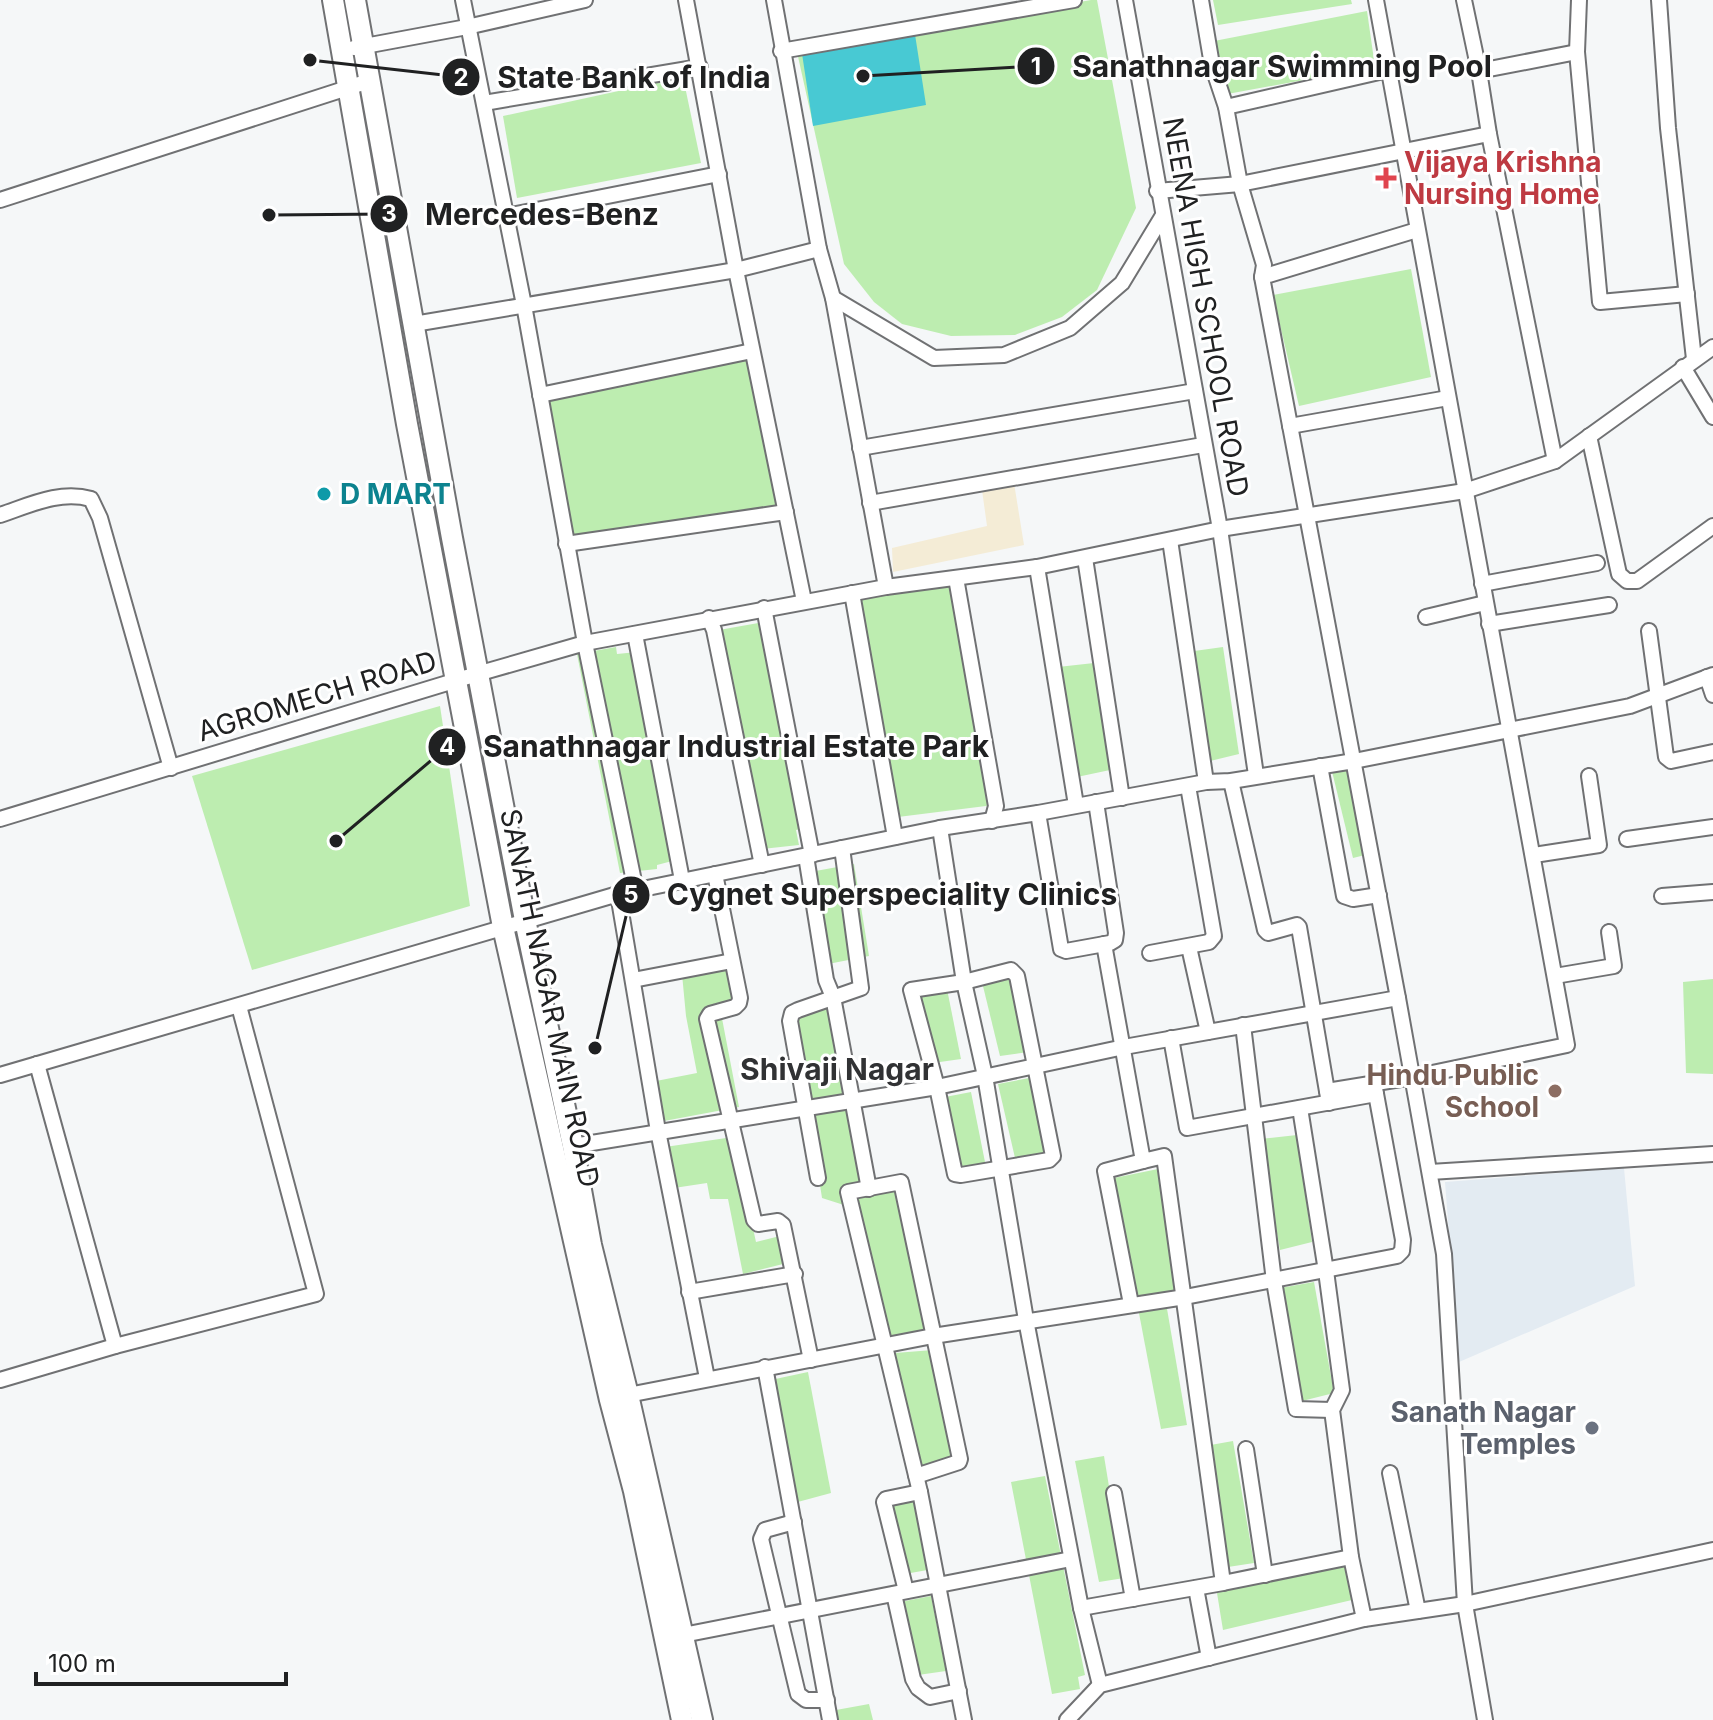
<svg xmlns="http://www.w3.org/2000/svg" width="1713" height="1720" viewBox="0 0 1713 1720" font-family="Inter,sans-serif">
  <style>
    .built { fill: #e3ebf2 }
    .medical { fill: #f4ecd6 }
    .green { fill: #bdedb0 }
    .water { fill: #48c9d3 }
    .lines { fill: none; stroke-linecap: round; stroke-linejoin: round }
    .street-casing { stroke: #707173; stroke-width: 18 }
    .secondary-casing { stroke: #707173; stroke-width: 24 }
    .street { stroke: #fff; stroke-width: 14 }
    .secondary { stroke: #fff; stroke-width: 20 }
    .health-dot { fill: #e0444e; stroke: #fff; stroke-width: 3 }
    .culture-dot { fill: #0f9aa8; stroke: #fff; stroke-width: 3 }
    .education-dot { fill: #8d6e63; stroke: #fff; stroke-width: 3 }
    .worship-dot { fill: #6b7280; stroke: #fff; stroke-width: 3 }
    .labels { text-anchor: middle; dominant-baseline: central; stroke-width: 6; stroke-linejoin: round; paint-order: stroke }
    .health-label { font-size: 28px; font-weight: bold; fill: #be3a42; stroke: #fff; text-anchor: start }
    .street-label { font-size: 28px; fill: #202122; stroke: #fff }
    .culture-label { font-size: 28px; font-weight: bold; fill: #0d838f; stroke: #fff; text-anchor: start }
    .education-label { font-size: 28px; font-weight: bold; fill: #785e54; stroke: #fff; text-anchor: end }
    .worship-label { font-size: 28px; font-weight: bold; fill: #5b616d; stroke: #fff; text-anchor: end }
    .neighbourhood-label { font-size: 30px; font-weight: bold; fill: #313234; stroke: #fff }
    .leader { fill: none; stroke: #202122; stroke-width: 3 }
    .callout-dot { fill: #202122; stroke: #fff; stroke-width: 3 }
    .mark-label { font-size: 24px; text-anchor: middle; font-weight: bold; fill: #fff }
    .callout-label { font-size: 30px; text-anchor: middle; font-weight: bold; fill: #202122; stroke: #fff; stroke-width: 6; stroke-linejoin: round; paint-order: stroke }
  </style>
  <rect width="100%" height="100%" fill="#f5f7f8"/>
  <path class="built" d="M1624 1168 1635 1286 1459 1362 1445 1182Z"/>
  <path class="medical" d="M1014 483 1024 545 893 572 892 548 987 526 982 490Z"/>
  <g class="green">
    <path d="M1091 0H1097L1136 208 1097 290 1062 317 1015 335 951 336 902 324 874 302 844 264 797 52Z"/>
    <path d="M1213 0H1351L1352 4 1218 25Z"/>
    <path d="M1367 11 1375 67 1222 95 1209 42Z"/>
    <path d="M683 77 701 163 517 198 503 116Z"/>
    <path d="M1411 269 1431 377 1299 406 1273 295Z"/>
    <path d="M748 356 780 509 571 539 545 399Z"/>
    <path d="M953 584 994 805 898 817 855 598Z"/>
    <path d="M769 621 809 827 796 830 799 845 762 849 719 630Z"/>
    <path d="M616 647 617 654 637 652 676 860 657 865V869L620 873 577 654Z"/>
    <path d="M1223 647 1239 754 1206 762 1187 652Z"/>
    <path d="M1094 663 1110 770 1077 777 1058 667Z"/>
    <path d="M440 706 470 906 252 970 192 776Z"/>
    <path d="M1348 755 1365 855 1353 858 1329 759Z"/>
    <path d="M854 864 869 956 828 964 810 872Z"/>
    <path d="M729 963 736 1002 720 1008 739 1107 664 1121 656 1081 697 1073 686 1016 682 974Z"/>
    <path d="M1013 976 1028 1052 1000 1056 982 982Z"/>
    <path d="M1713 979V1074L1686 1073 1683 982Z"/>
    <path d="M946 984 961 1059 933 1063 915 990Z"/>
    <path d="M830 1002 849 1099 809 1105 795 1014Z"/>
    <path d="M1029 1078 1044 1153 1015 1158 998 1084Z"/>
    <path d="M971 1092 986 1167 958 1172 940 1098Z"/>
    <path d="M850 1104 866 1186 847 1206 822 1198 809 1113Z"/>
    <path d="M1297 1135 1312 1242 1280 1250 1260 1139Z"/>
    <path d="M733 1137 756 1242 784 1235 795 1261 743 1274 728 1199H710L707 1183 674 1188 665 1147Z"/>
    <path d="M1158 1169 1175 1292 1133 1297 1114 1178Z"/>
    <path d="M901 1190 930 1333 886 1340 852 1194H879Z"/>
    <path d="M1314 1282 1334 1393 1302 1401 1280 1288Z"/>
    <path d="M1166 1303 1187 1425 1161 1429 1138 1308Z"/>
    <path d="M933 1350 958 1460 917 1470 895 1353Z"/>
    <path d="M808 1372 831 1493 794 1503 766 1381Z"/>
    <path d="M1233 1441 1254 1563 1228 1567 1205 1446Z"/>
    <path d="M1104 1456 1124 1578 1099 1582 1075 1461Z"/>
    <path d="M1045 1476 1085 1675 1078 1677 1080 1689 1052 1694 1011 1482Z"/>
    <path d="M918 1494 933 1569 905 1574 887 1500Z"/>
    <path d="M1344 1560 1352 1600 1223 1630 1217 1593Z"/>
    <path d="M931 1596 946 1671 918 1675 900 1602Z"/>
    <path d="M869 1704 873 1720H838L836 1710Z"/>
  </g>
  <path class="water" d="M914 28 926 105 813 126 801 47Z"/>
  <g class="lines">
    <defs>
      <g id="street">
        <path d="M463 0 524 305 585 643 636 891"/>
        <path d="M686 0 736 270 804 601"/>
        <path d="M774 0 819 249 833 298 886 587"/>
        <path d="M1125 0 1220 529 1256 775"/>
        <path d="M1201 0 1212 65 1226 107 1240 184 1264 265 1262 277 1398 998 1444 1254 1465 1604 1485 1720"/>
        <path d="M1464 0 1479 71 1489 134 1555 461"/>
        <path d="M1579 0 1577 52 1600 302 1687 294"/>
        <path d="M1659 0 1668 128 1694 359"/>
        <path d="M354 48 467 27 585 0"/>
        <path d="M781 51 1074 0"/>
        <path d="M1479 71 1577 52"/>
        <path d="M484 103 700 67"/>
        <path d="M1226 107 1388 70"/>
        <path d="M1157 191 1240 184 1489 134"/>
        <path d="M0 200 369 81"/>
        <path d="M506 216 719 174"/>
        <path d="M1262 277 1417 230"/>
        <path d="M833 298 934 358 1004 355 1070 328 1122 283 1162 217"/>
        <path d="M414 324 736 270 819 249"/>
        <path d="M1683 367 1713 417"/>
        <path d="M540 395 752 351"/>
        <path d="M1290 426 1448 398"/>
        <path d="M1589 436 1619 574 1627 581H1637L1713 526"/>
        <path d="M860 448 1195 391"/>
        <path d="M870 503 1203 445"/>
        <path d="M0 515C30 505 60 490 91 499L100 518 171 768"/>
        <path d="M1170 540 1206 782"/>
        <path d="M566 544 786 512"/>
        <path d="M1085 558 1122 798"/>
        <path d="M1037 567 1076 805"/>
        <path d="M956 578 996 806 992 821"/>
        <path d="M1482 584 1597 563"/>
        <path d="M852 593 895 837"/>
        <path d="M764 608 812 855"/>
        <path d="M1426 617 1485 603"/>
        <path d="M709 618 714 630 762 865"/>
        <path d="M1489 624 1609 605"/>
        <path d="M1649 631 1666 757 1671 761 1713 752"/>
        <path d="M635 634 682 880"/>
        <path d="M1707 677 1713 695"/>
        <path d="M1320 766 1344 896 1353 899 1379 895"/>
        <path d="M1231 781 1265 930 1268 933 1297 925 1299 927 1329 1103"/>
        <path d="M1038 813 1061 949 1066 951 1110 943 1115 940 1116 933 1096 802"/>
        <path d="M0 819 477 674 585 643 886 587 1037 567 1220 529 1465 491 1555 461 1713 347"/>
        <path d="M940 828 964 982 985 1076 1026 1320 1081 1608 1100 1685"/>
        <path d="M1627 839 1713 827"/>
        <path d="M1534 855 1599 845 1589 776"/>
        <path d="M806 856 826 980 833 997 869 1189"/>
        <path d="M715 874 740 998 739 1003 735 1007 710 1014 707 1019 754 1220 758 1224 778 1221 783 1225 811 1360"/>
        <path d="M618 894 658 1131 707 1378"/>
        <path d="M1662 896 1713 892"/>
        <path d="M1104 944 1143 1161 1164 1156 1223 1583"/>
        <path d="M1189 947 1208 1032"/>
        <path d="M1150 953 1209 942 1214 936 1188 786"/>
        <path d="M1011 970 1017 976 1053 1156 1049 1160 961 1175 955 1174 937 1087 911 990 964 982Z"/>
        <path d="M1555 976 1614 966 1609 932"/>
        <path d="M633 980 732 961"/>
        <path d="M1243 1025 1274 1281 1296 1409 1332 1410"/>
        <path d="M1171 1038 1187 1128 1376 1094"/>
        <path d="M37 1064 115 1346"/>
        <path d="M0 1075 618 894 940 828 1038 813 1206 782 1231 781 1354 761 1630 706 1713 675"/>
        <path d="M1327 1091 1413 1077 1567 1045 1376 0"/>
        <path d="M1300 1108 1326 1271 1342 1390 1332 1410 1351 1557 1364 1619"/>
        <path d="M573 1146 937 1087 1124 1047 1398 998"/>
        <path d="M1430 1172 1713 1154"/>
        <path d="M818 1178 790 1021 792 1013 798 1010 861 988 842 848"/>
        <path d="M689 1292 795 1274"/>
        <path d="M1131 1304 1105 1171 1143 1161"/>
        <path d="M765 1367 830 1720"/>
        <path d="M0 1380 115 1346 316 1294 239 1006"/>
        <path d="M628 1395 933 1336 1185 1297 1397 1256 1402 1251 1403 1240 1374 1083"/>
        <path d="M1246 1449 1265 1575"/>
        <path d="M1390 1473 1418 1611"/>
        <path d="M916 1476 959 1462 960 1459 901 1182 848 1192 920 1492 964 1720"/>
        <path d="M1114 1493 1133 1599"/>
        <path d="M794 1522 765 1530 761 1539 798 1694 806 1700H827"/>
        <path d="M1196 1588 1209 1658"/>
        <path d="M906 1591 884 1502 886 1499 920 1492"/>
        <path d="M894 1594 913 1679 918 1688 930 1697 959 1691"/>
        <path d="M1081 1608 1223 1583 1351 1557"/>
        <path d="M683 1635 1071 1559"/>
        <path d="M1067 1720 1100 1685 1364 1619 1465 1604 1713 1550"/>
      </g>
      <g id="secondary">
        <path d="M333 0 407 424 503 927 610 1400 634 1491 682 1720"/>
        <path d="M355 0 452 538 525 920 573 1146 591 1245 628 1395 702 1720"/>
      </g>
    </defs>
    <use href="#street" class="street-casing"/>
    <use href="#secondary" class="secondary-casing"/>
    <use href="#street" class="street"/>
    <use href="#secondary" class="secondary"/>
  </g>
  <path class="health-dot" d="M1382 166h8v8h8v8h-8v8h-8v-8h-8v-8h8z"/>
  <circle class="culture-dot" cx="324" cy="494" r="8"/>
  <circle class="education-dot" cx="1555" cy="1091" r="8"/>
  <circle class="worship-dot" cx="1592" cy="1428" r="8"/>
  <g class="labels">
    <g class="health-label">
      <text x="1404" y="162">Vijaya Krishna<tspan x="1404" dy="32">Nursing Home</tspan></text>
    </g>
    <g class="street-label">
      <text transform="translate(1206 307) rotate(80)">NEENA HIGH SCHOOL ROAD</text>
      <text transform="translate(317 696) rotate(-17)">AGROMECH ROAD</text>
      <text transform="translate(550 998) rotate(78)">SANATH NAGAR MAIN ROAD</text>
    </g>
    <g class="culture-label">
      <text x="340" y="494">D MART</text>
    </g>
    <g class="education-label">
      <text x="1539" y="1075">Hindu Public<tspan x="1539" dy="32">School</tspan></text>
    </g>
    <g class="worship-label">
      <text x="1576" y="1412">Sanath Nagar<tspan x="1576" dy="32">Temples</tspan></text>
    </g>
    <g class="neighbourhood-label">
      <text x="837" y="1069">Shivaji Nagar</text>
    </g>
  </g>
  <path class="leader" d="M863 76L1036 66M310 60L461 77M269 215L389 214M336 841L447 747M595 1048L631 895"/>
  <g class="callout-dot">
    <circle cx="863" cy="76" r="8"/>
    <circle cx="310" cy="60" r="8"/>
    <circle cx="269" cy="215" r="8"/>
    <circle cx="336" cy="841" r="8"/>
    <circle cx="595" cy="1048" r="8"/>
    <circle cx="1036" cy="66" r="20"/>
    <circle cx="461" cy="77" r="20"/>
    <circle cx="389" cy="214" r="20"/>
    <circle cx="447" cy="747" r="20"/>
    <circle cx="631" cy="895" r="20"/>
  </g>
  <g class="mark-label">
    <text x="1036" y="75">1</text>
    <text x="461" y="86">2</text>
    <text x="389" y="222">3</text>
    <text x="447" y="755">4</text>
    <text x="631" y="903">5</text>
  </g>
  <g class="callout-label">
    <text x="1282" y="77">Sanathnagar Swimming Pool</text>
    <text x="634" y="88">State Bank of India</text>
    <text x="542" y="225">Mercedes-Benz</text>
    <text x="736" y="757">Sanathnagar Industrial Estate Park</text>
    <text x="892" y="905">Cygnet Superspeciality Clinics</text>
  </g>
  <path d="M36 1672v12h250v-12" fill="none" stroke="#202122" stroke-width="4"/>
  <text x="48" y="1672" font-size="24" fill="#202122" stroke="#ffffff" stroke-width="6" paint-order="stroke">100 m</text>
</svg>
